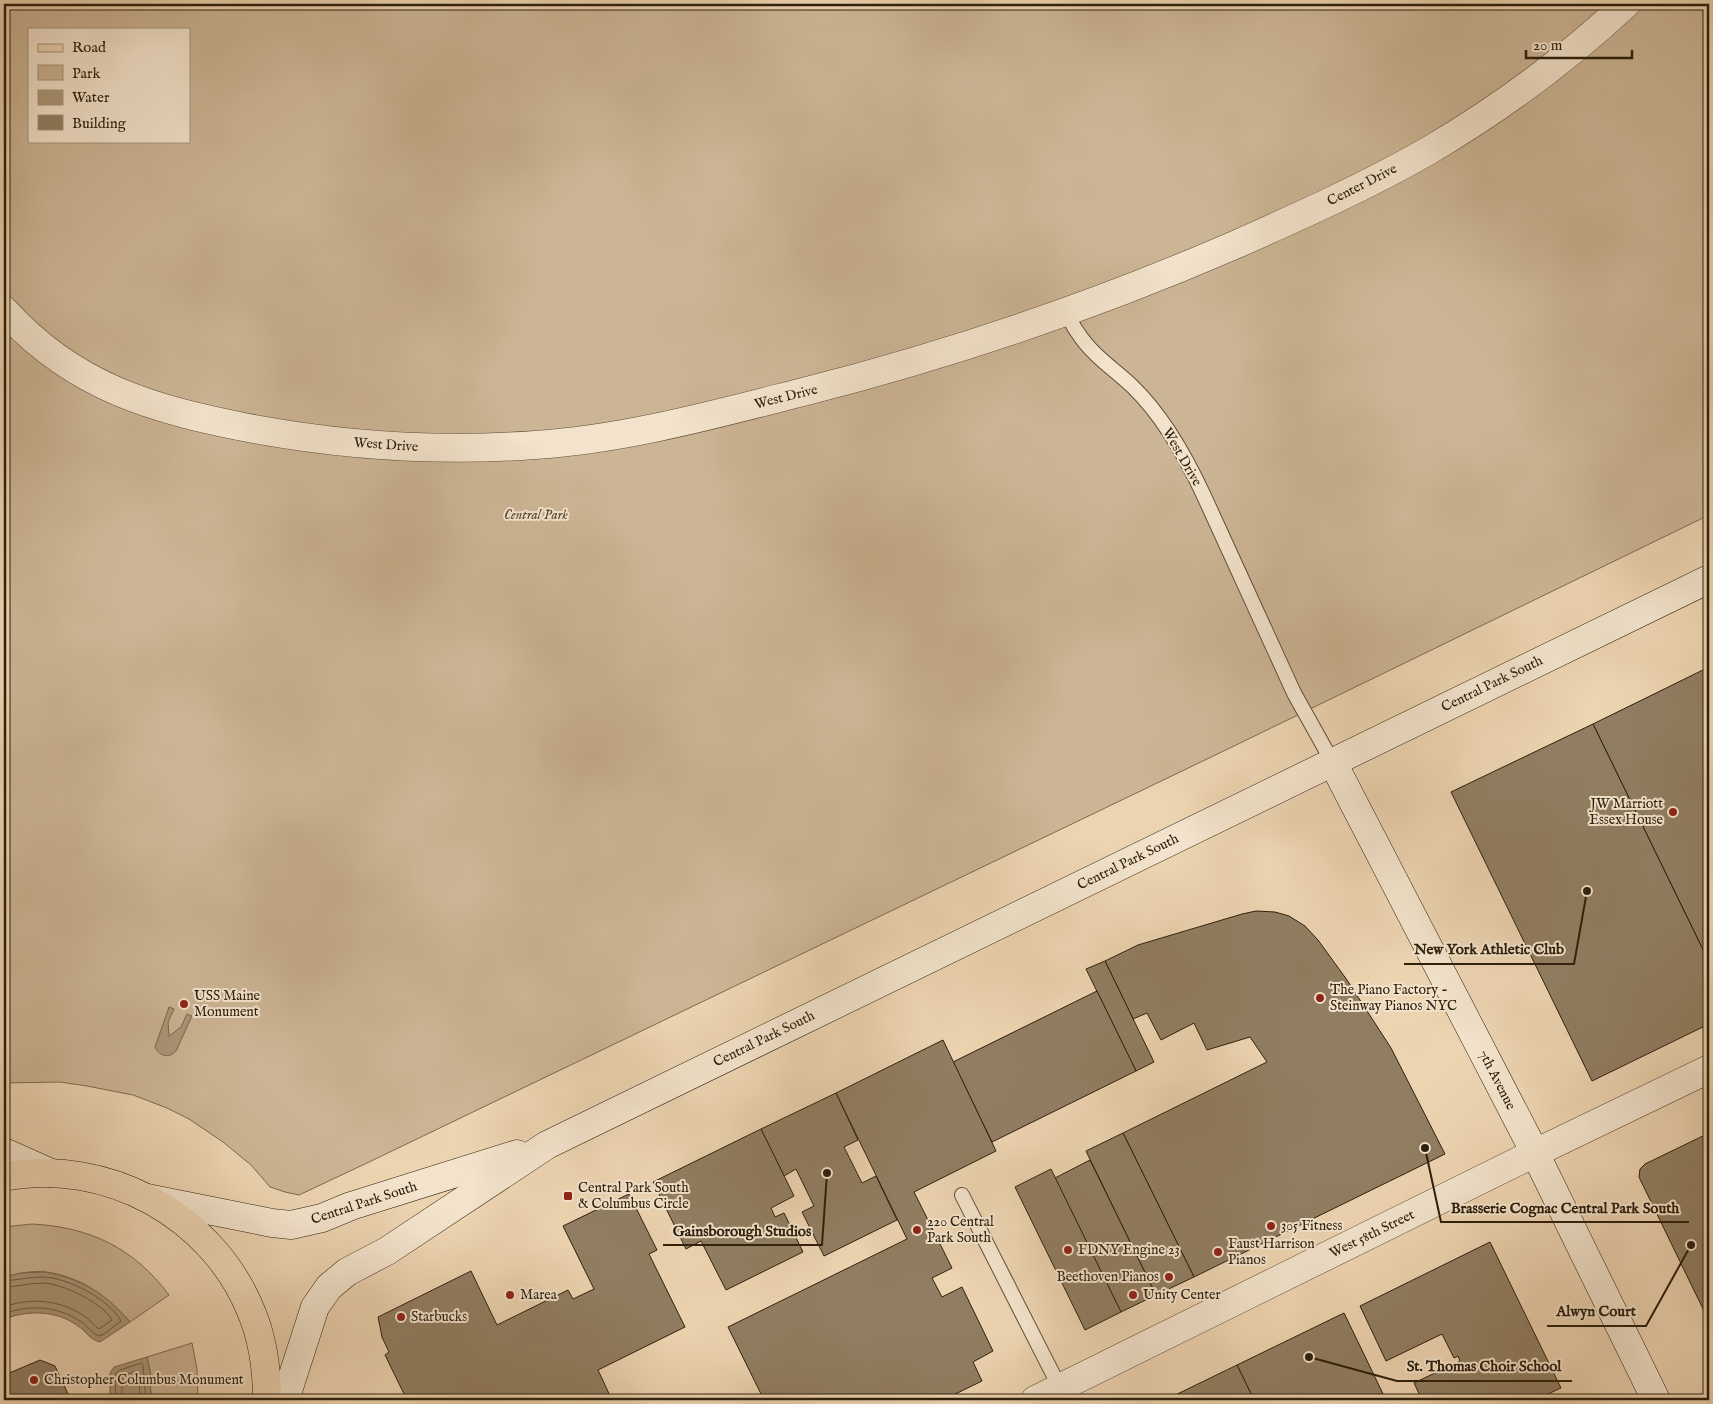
<svg xmlns="http://www.w3.org/2000/svg" width="1713" height="1404" viewBox="0 0 1713 1404" font-family="'IM FELL English',serif">
  <style>
    .green { fill: #ccb595; stroke: #7c6a51; fill-rule: evenodd }
    .water { fill: #ac9779; stroke: #79674e }
    .lines { fill: none; stroke-linecap: round; stroke-linejoin: round }
    .shore { stroke: #6c5c43; stroke-width: 1 }
    .building { fill: #917e62; stroke: #2d200d }
    .lane-casing { stroke: #5d4d36; stroke-width: 16 }
    .street-casing { stroke: #5d4d36; stroke-width: 29 }
    .secondary-casing { stroke: #2d200d; stroke-width: 29 }
    .primary-casing { stroke: #2d200d; stroke-width: 29 }
    .lane { stroke: #f3e3cc; stroke-width: 14 }
    .street { stroke: #f3e3cc; stroke-width: 28 }
    .secondary { stroke: #f3e3cc; stroke-width: 28 }
    .primary { stroke: #edd4b1; stroke-width: 28 }
    .poi-dot { fill: #8f2418; stroke: #f3e3cc; stroke-width: 2 }
    .labels { text-anchor: middle; dominant-baseline: central; stroke-width: 4; stroke-linejoin: round; paint-order: stroke }
    .street-label { font-size: 14px; fill: #2d200d; stroke: #f3e3cc }
    .park-label { font-size: 14px; font-style: italic; fill: #55452f; stroke: #f3e3cc }
    .poi-label { font-size: 14px; fill: #2d200d; stroke: #f3e3cc; text-anchor: start }
    .leader { fill: none; stroke: #2d200d; stroke-width: 2 }
    .callout-dot { fill: #2d200d; stroke: #f3e3cc; stroke-width: 2 }
    .callout-label { font-size: 15px; text-anchor: middle; font-weight: bold; fill: #2d200d; stroke: #f3e3cc; stroke-width: 4; stroke-linejoin: round; paint-order: stroke }
  </style>
  <rect width="100%" height="100%" fill="#edd4b1"/>
  <filter id="stains"><feTurbulence type="fractalNoise" baseFrequency=".004" numOctaves="4"/><feColorMatrix values="0 0 0 0 .2 0 0 0 0 .09 0 0 0 0 .02 0 0 0 .5 -.17"/></filter>
  <radialGradient id="worn" r=".72"><stop offset=".6" stop-color="#630" stop-opacity="0"/><stop offset="1" stop-color="#630" stop-opacity=".3"/></radialGradient>
  <g class="green">
    <path d="M4 4H1709V515L1232 747 367 1163 299 1195 285 1192 270 1187 251 1165 223 1142 189 1119 167 1108 133 1095 87 1086 60 1082 4 1083ZM29 29H189V141H29Z"/>
    <path d="M32 1224C90 1227 134 1248 169 1295L130 1322C108 1297 80 1276 46 1272 32 1270 17 1274 4 1277V1227Z"/>
    <path d="M192 1343 197 1369 198 1400H151L150 1371 147 1357Z"/>
  </g>
  <g class="water">
    <path d="M169 1007 174 1009 168 1022 169 1036 181 1027 187 1014 192 1016 176 1051C169 1059 159 1056 155 1047Z"/>
    <path d="M45 1272C83 1280 104 1292 130 1322L100 1342C90 1340 86 1331 78 1326 56 1310 28 1310 4 1319V1277L21 1273Z"/>
    <path d="M147 1357 150 1371 151 1400H110V1373L114 1367Z"/>
  </g>
  <g class="lines">
    <g class="shore">
      <path d="M4 1281C17 1280 29 1277 42 1277 67 1277 109 1299 121 1321L104 1334 99 1336C91 1333 87 1325 80 1321 57 1306 29 1304 4 1314"/>
      <path d="M4 1287C17 1287 29 1283 42 1283 62 1283 103 1303 112 1320L99 1329C94 1325 90 1320 84 1316 61 1300 30 1297 4 1307"/>
      <path d="M115 1400 116 1373 120 1370 141 1363 143 1365 146 1400"/>
      <path d="M122 1400V1376L136 1371 139 1374 140 1400"/>
    </g>
  </g>
  <g class="building">
    <path d="M1709 667V962L1593 724Z"/>
    <path d="M1593 724 1709 962V1024L1592 1081 1451 792Z"/>
    <path d="M1256 911 1275 912 1289 916 1305 926 1318 940 1347 980 1391 1048 1445 1154 1194 1277 1123 1133 1267 1062 1250 1037 1207 1050 1194 1023 1161 1040 1147 1013 1133 1019 1105 961 1138 945 1242 914Z"/>
    <path d="M1105 961 1154 1062 1136 1071 1086 969Z"/>
    <path d="M1097 991 1136 1071 992 1142 953 1062Z"/>
    <path d="M943 1040 996 1151 914 1192 952 1268 932 1278 942 1297 962 1287 993 1351 973 1362 982 1381 943 1400H764L728 1327 907 1239 836 1093Z"/>
    <path d="M836 1093 858 1140 844 1147 862 1183 876 1176 897 1220 824 1256 802 1212 814 1206 796 1169 784 1176 761 1129Z"/>
    <path d="M761 1129 794 1196 771 1208 775 1217 784 1213 803 1252 726 1290 701 1241 686 1249 653 1182Z"/>
    <path d="M1123 1133 1194 1277 1156 1295 1086 1151Z"/>
    <path d="M1709 1133V1313L1706 1315 1639 1177 1640 1169 1645 1164Z"/>
    <path d="M1090 1160 1156 1295 1121 1312 1055 1178Z"/>
    <path d="M1051 1169 1121 1312 1085 1330 1015 1187Z"/>
    <path d="M629 1194 657 1250 649 1254 685 1327 598 1370 612 1400H407L385 1355 389 1352 382 1337 378 1317 471 1271 497 1325 568 1290 573 1299 594 1289 563 1226Z"/>
    <path d="M1490 1242 1561 1388 1535 1400H1503L1502 1398 1498 1400H1422L1414 1383 1460 1361 1458 1356 1454 1358 1442 1334 1386 1361 1360 1306Z"/>
    <path d="M1344 1313 1386 1400H1254L1237 1365Z"/>
    <path d="M40 1360 55 1366 69 1396 68 1400H6L4 1395V1385L7 1374Z"/>
    <path d="M1237 1365 1254 1400H1165Z"/>
  </g>
  <g class="lines">
    <defs>
      <g id="lane">
        <path d="M1067 313C1070 319 1073 327 1078 333 1092 355 1114 369 1133 387 1164 417 1186 457 1204 496L1294 693 1333 763"/>
        <path d="M962 1195 1060 1388"/>
      </g>
      <g id="street">
        <path d="M4 310C74 388 155 410 254 429 347 446 440 452 535 445 626 439 716 414 803 392 952 354 1097 305 1237 244 1302 215 1367 186 1428 151 1499 109 1566 60 1626 4"/>
        <path d="M1035 1400 1535 1153 1709 1069"/>
      </g>
      <g id="secondary">
        <path d="M1333 763 1535 1153 1656 1400"/>
        <path d="M4 1152 51 1173"/>
        <path d="M147 1198 272 1223 291 1225 322 1218 351 1206 517 1154"/>
        <path d="M285 1400 315 1307 329 1287 347 1272 387 1251 547 1145 1709 579"/>
      </g>
      <path id="primary" d="M4 1177C106 1157 212 1215 251 1311 263 1339 267 1370 267 1400"/>
    </defs>
    <use href="#lane" class="lane-casing"/>
    <use href="#street" class="street-casing"/>
    <use href="#secondary" class="secondary-casing"/>
    <use href="#primary" class="primary-casing"/>
    <use href="#lane" class="lane"/>
    <use href="#street" class="street"/>
    <use href="#secondary" class="secondary"/>
    <use href="#primary" class="primary"/>
  </g>
  <g class="poi-dot">
    <circle cx="1673" cy="812" r="5"/>
    <circle cx="1320" cy="998" r="5"/>
    <circle cx="184" cy="1004" r="5"/>
    <rect x="563" y="1191" width="10" height="10" rx="2.5"/>
    <circle cx="1271" cy="1226" r="5"/>
    <circle cx="917" cy="1230" r="5"/>
    <circle cx="1068" cy="1250" r="5"/>
    <circle cx="1218" cy="1252" r="5"/>
    <circle cx="1169" cy="1277" r="5"/>
    <circle cx="510" cy="1295" r="5"/>
    <circle cx="1133" cy="1295" r="5"/>
    <circle cx="401" cy="1317" r="5"/>
    <circle cx="34" cy="1380" r="5"/>
  </g>
  <g class="labels">
    <g class="street-label">
      <text transform="translate(1362 185) rotate(-27)">Center Drive</text>
      <text transform="translate(786 397) rotate(-14)">West Drive</text>
      <text transform="translate(386 445) rotate(4)">West Drive</text>
      <text transform="translate(1182 457) rotate(60)">West Drive</text>
      <text transform="translate(1492 684) rotate(-26)">Central Park South</text>
      <text transform="translate(1128 862) rotate(-26)">Central Park South</text>
      <text transform="translate(764 1039) rotate(-26)">Central Park South</text>
      <text transform="translate(1497 1080) rotate(63)">7th Avenue</text>
      <text transform="translate(364 1203) rotate(-18)">Central Park South</text>
      <text transform="translate(1372 1234) rotate(-26)">West 58th Street</text>
    </g>
    <g class="park-label">
      <text x="536" y="515">Central Park</text>
    </g>
    <g class="poi-label">
      <text x="1663" y="804" text-anchor="end">JW Marriott<tspan x="1663" dy="16">Essex House</tspan></text>
      <text x="1330" y="990">The Piano Factory -<tspan x="1330" dy="16">Steinway Pianos NYC</tspan></text>
      <text x="194" y="996">USS Maine<tspan x="194" dy="16">Monument</tspan></text>
      <text x="578" y="1188">Central Park South<tspan x="578" dy="16">&amp; Columbus Circle</tspan></text>
      <text x="927" y="1222">220 Central<tspan x="927" dy="16">Park South</tspan></text>
      <text x="1281" y="1226">305 Fitness</text>
      <text x="1228" y="1244">Faust Harrison<tspan x="1228" dy="16">Pianos</tspan></text>
      <text x="1078" y="1250">FDNY Engine 23</text>
      <text x="1159" y="1277" text-anchor="end">Beethoven Pianos</text>
      <text x="520" y="1295">Marea</text>
      <text x="1143" y="1295">Unity Center</text>
      <text x="411" y="1317">Starbucks</text>
      <text x="44" y="1380">Christopher Columbus Monument</text>
    </g>
  </g>
  <path class="leader" d="M1587 891L1574 964H1404M1425 1148L1441 1222H1689M827 1173L822 1245H663M1691 1245L1646 1326H1547M1309 1357L1397 1381H1572"/>
  <g class="callout-dot">
    <circle cx="1587" cy="891" r="5"/>
    <circle cx="1425" cy="1148" r="5"/>
    <circle cx="827" cy="1173" r="5"/>
    <circle cx="1691" cy="1245" r="5"/>
    <circle cx="1309" cy="1357" r="5"/>
  </g>
  <g class="callout-label">
    <text x="1489" y="954">New York Athletic Club</text>
    <text x="1565" y="1213">Brasserie Cognac Central Park South</text>
    <text x="742" y="1236">Gainsborough Studios</text>
    <text x="1596" y="1316">Alwyn Court</text>
    <text x="1484" y="1371">St. Thomas Choir School</text>
  </g>
  <rect width="1713" height="1404" fill="none" stroke="#edd4b1" stroke-width="20"/>
  <rect x="5" y="5" width="1703" height="1394" fill="none" stroke="#2d200d" stroke-width="2.5"/>
  <rect x="10" y="10" width="1693" height="1384" fill="none" stroke="#2d200d"/>
  <rect x="28" y="28" width="162" height="115" fill="#f3e3cc" stroke="#a49580"/>
  <rect x="38" y="44" width="25" height="8" fill="#edd4b1" stroke="#a49580"/>
  <text x="72" y="52" font-size="15" fill="#2d200d">Road</text>
  <rect x="38" y="65" width="25" height="15" fill="#ccb595" stroke="#a49580"/>
  <text x="72" y="78" font-size="15" fill="#2d200d">Park</text>
  <rect x="38" y="90" width="25" height="15" fill="#ac9779" stroke="#a49580"/>
  <text x="72" y="102" font-size="15" fill="#2d200d">Water</text>
  <rect x="38" y="115" width="25" height="15" fill="#917e62" stroke="#a49580"/>
  <text x="72" y="128" font-size="15" fill="#2d200d">Building</text>
  <path d="M1526 50v8h106v-8" fill="none" stroke="#2d200d" stroke-width="2.5"/>
  <text x="1533" y="50" font-size="15" fill="#2d200d" stroke="#f3e3cc" stroke-width="4" paint-order="stroke">20 m</text>
  <rect width="100%" height="100%" filter="url(#stains)"/>
  <rect width="100%" height="100%" fill="url(#worn)"/>
</svg>
